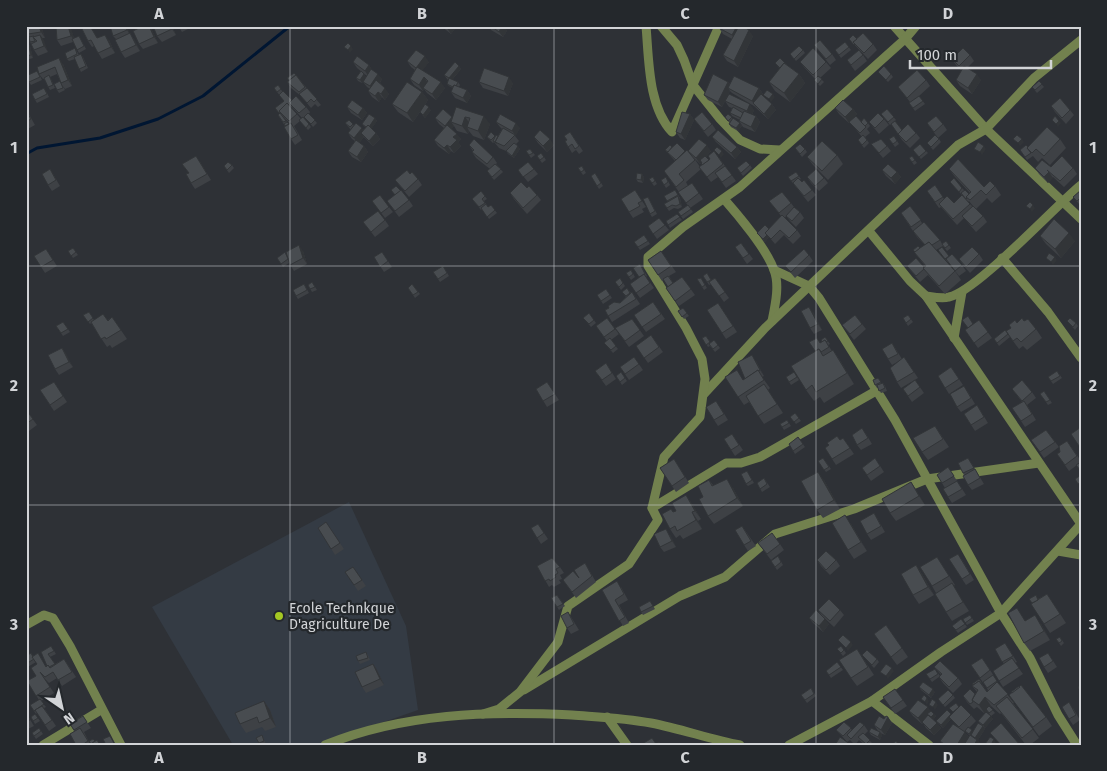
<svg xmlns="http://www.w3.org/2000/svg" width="1107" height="771" viewBox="0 0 1107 771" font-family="'Fira Sans',sans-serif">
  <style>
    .built { fill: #343b44 }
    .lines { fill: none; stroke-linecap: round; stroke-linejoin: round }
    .stream { stroke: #001632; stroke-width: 3 }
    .minor { stroke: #72814e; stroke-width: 9 }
    .wall { fill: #3e4145; fill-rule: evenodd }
    .shaded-wall { fill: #323538 }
    .building { fill: #484c50; stroke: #323538 }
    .grid { fill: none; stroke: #d2d4d7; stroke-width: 1; stroke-opacity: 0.55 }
    .poi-dot { fill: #a5c823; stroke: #24282c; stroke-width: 2 }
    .labels { text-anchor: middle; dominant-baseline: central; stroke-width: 4.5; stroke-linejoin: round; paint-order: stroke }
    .poi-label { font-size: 14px; fill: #d2d4d7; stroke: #24282c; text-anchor: start }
    .neatline { fill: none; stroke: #d2d4d7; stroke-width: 2 }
    .grid-label { font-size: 16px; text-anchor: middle; font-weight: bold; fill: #d2d4d7 }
  </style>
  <rect width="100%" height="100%" fill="#2e3136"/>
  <path class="built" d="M349 502 406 626 418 710 318 745H233L152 607Z"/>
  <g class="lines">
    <path class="stream" d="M26 154 37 148 100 138 158 119 203 96 290 26"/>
    <g class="minor">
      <path d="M646 26C649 60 648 106 672 132L719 26"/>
      <path d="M661 26 677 45 684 60 693 85 720 119 740 140 760 149 780 150"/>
      <path d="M894 26 986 129 1081 219"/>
      <path d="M724 199C739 216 767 250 774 270 780 285 775 306 772 321"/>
      <path d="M869 231 910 281 926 296 1081 524"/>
      <path d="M1002 258 1048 312 1081 358"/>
      <path d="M774 270 809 286 819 298 895 420 1001 613 1030 658 1058 715 1077 745"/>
      <path d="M926 296C933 297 942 299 949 297 976 292 1054 207 1081 185"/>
      <path d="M954 338 962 292"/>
      <path d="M704 394 765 328 958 145 986 129 1034 78 1081 40"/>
      <path d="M652 508 726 463H741L760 457 876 391"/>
      <path d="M1058 551 1081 555"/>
      <path d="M26 625 44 615 53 618 70 646 121 745"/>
      <path d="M524 690 680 596 725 577 775 534 854 509 927 479 1039 463"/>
      <path d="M872 701 929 745"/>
      <path d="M483 714 499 709 520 692 558 642 568 606 629 564 658 520 652 508 664 457 700 417 705 379 702 359 686 328 648 266V257L683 227 740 187 905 39 916 26"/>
      <path d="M607 717 627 745"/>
      <path d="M43 745 101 710"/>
      <path d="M325 745C404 713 488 711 572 715 598 717 625 718 651 723 681 729 710 739 740 745"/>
      <path d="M789 745 872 701 941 652 1001 613 1081 524"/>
    </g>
  </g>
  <g class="wall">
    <path d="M26 26H41L45 38H42L48 52 38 56 34 50 30 42V37L28 34Z"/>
    <path d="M54 26H71L70 27 74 38 79 36 86 49 79 53 73 42 61 46 57 40 56 29Z"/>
    <path d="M127 26 129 33 134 39 140 51 125 58 121 52 116 39 113 36Z"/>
    <path d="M134 26H150L158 43 143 49 139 44 136 30Z"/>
    <path d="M172 26 176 35 162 42 157 36Z"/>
    <path d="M178 26H192V27L182 32Z"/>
    <path d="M441 26H457L451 34Z"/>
    <path d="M489 26H504L507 31 503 37 491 30Z"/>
    <path d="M719 28 753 36 738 67 727 61 723 55 732 39 723 34Z"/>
    <path d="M82 29 98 38 109 40 115 53 102 59 94 46 92 47 88 41Z"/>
    <path d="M849 39H857L873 44 877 50 868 59Z"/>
    <path d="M845 42 851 50 841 58 835 50Z"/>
    <path d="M26 43H28L30 46 33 58 26 60Z"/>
    <path d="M814 45 832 54 836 60 830 65Z"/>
    <path d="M75 48 79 55 83 57 88 68 81 72 75 59 69 61 67 59Z"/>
    <path d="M803 50 805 53 796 61 790 54Z"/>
    <path d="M863 55 867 61 855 71 847 60Z"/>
    <path d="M970 55 974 61 967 68 981 80 972 94 960 86 956 80 962 71 956 65 952 59Z"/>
    <path d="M407 61 429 62 422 70 445 88 436 100 427 93 424 89 423 91 414 85 410 79 415 70 411 67Z"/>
    <path d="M353 62 369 65 372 70 382 79 380 83 389 94 385 100 382 97 379 102 372 97 368 91 370 89 367 87 363 82 365 78 362 83 358 81 356 78 364 74 366 77 367 76 357 68Z"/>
    <path d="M800 62H826L831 68 820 78 824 82 820 86 814 80 815 79 804 67Z"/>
    <path d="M775 63 787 65 799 74 805 83 790 102 775 91 769 82 780 69Z"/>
    <path d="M63 64 72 86 65 89 62 85 65 90 59 93 57 90 61 83 57 74 50 77 55 88 50 90 44 79H43L39 74Z"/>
    <path d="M459 66 461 69 452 80 458 82 460 85 459 87 467 90 471 96 467 103 455 98 451 92 453 88 449 86 447 84 448 80 444 75Z"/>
    <path d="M878 72 891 74 893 77 888 82Z"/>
    <path d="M294 73 321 105 318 107 315 104 311 108 301 96 291 88 287 82 289 81Z"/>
    <path d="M39 74 42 80 31 85 29 82Z"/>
    <path d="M926 80 930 86 919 96 925 104 915 111 909 103 910 102 898 87Z"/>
    <path d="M1039 81 1044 87 1037 93 1032 87Z"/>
    <path d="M479 82 513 83 508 96 483 88Z"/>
    <path d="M728 82 730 84 759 88 763 94 762 95 772 104 776 110 768 119 754 106 732 93 730 91 722 107 708 100 704 95Z"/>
    <path d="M278 85 282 91 292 100 306 107 310 112 309 114 317 123 313 127 305 117 304 118 311 127 308 130 300 121 294 126 302 140 295 145 291 139 285 126 278 115 279 114 284 101 274 88ZM292 107 302 118 301 119 292 108ZM282 115 290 124H289L287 122Z"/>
    <path d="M46 91 49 97 37 103 35 100Z"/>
    <path d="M422 92 428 100 421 111 431 110 425 118 420 112 413 122 398 112 392 104Z"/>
    <path d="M725 101 754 110 752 115 756 116 760 122 755 132 743 127 739 121 740 120 732 116 730 113 732 108 729 107Z"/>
    <path d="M1051 106 1070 110 1074 115 1066 124 1055 112Z"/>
    <path d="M347 107 363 108 367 113 362 120 351 113Z"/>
    <path d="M456 107 490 124 484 140 473 136 469 131 468 134 457 131 454 126 451 129 461 139 458 142 461 146 454 153 451 151 449 154 438 146 434 140 444 128 439 124 435 118 453 117Z"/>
    <path d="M835 108 853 109 857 114 853 118 861 122 868 123 870 126 867 129 870 133 865 137 869 143 864 148 858 140 862 137 850 122 849 123 839 114Z"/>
    <path d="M26 109 35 125 26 130Z"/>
    <path d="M887 109 896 120 890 125 881 114Z"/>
    <path d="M690 114 694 120 685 140 680 138 676 132Z"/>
    <path d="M728 114 733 119 740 123 742 126 738 131 731 127 729 124 730 123 725 117Z"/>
    <path d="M375 118 377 121 371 129 376 133 380 139 373 146 364 137 359 143 364 146 368 152 361 162 352 157 348 151 355 141 352 139 348 133 351 130 345 123 353 124 354 126 363 130 366 128 362 124Z"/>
    <path d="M694 119 712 124 716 130 708 137Z"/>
    <path d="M884 119 889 125 879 134 869 122Z"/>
    <path d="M496 122 520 128 515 136 519 141 516 144 520 149 514 158 508 154 506 151 499 148 494 142 493 143 487 137 498 136 502 129 500 127Z"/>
    <path d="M927 123 943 124 947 130 938 138Z"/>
    <path d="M902 130 916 133 920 138 910 148 902 140 898 134Z"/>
    <path d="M570 132 583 151 579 154 576 150 572 153 565 141 567 140Z"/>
    <path d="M894 136 899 144 895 147 889 139Z"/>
    <path d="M534 137 554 145 547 152 538 143Z"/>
    <path d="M712 137 737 147 741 152 735 159 716 142Z"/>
    <path d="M939 139 941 142 933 150 927 143Z"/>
    <path d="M1060 139 1066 148 1050 165 1042 158 1038 162 1033 156 1027 160 1020 150 1028 147Z"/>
    <path d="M871 144 887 146 891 151 883 158Z"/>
    <path d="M469 145 493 157 497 163 496 164 503 172 494 180 489 174 490 169 476 158 472 152 473 151Z"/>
    <path d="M672 147 685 151H711L706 157 709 160 710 159 714 151 736 181 726 188 718 177 711 182 701 169 686 182 688 186 692 183 703 199 690 208 693 212 683 219 678 212 688 206 679 192 664 171 675 161 665 150ZM694 158 700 164 702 162V165L700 167Z"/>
    <path d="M795 148 805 149 807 152 802 157Z"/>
    <path d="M530 149 535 155 531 158 526 151Z"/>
    <path d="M913 150 926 151 928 153 921 159Z"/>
    <path d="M837 155 843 164 828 180 813 165 807 157Z"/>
    <path d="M537 156 544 157 546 160 542 163Z"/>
    <path d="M912 156 917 163 914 165 909 158Z"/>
    <path d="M200 162 211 180 195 189 191 183 189 173 182 164Z"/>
    <path d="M528 162 538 174 528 182 518 170Z"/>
    <path d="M232 165 234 168 229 173 224 166Z"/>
    <path d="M750 165 752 168 743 176 737 168Z"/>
    <path d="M582 166 586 173 583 175 578 168Z"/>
    <path d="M1051 167 1073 168 1077 174 1064 187 1053 177 1048 183 1039 174 1035 168Z"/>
    <path d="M50 169 60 186 52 191 48 185Z"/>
    <path d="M949 169 984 187 995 186 1001 195 992 203 987 198 976 209 983 216 987 222 976 232 964 218 957 225 941 207 939 208 927 191 935 185 944 199 954 203 970 204 972 206H973L969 201 968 202 961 194 950 182 962 188 964 190 969 194 970 193 955 177Z"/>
    <path d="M882 170 897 172 901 177 895 184 886 176Z"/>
    <path d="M796 172 801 179 799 180 802 182 812 190 816 195 808 202 788 177Z"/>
    <path d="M410 174 418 179 422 185 409 197 395 180Z"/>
    <path d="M642 174 644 177 643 183 638 182 636 179Z"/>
    <path d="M591 176H597L603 186 599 189Z"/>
    <path d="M653 177 657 184 654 186 649 179Z"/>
    <path d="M666 177 670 185 666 188 661 180Z"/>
    <path d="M807 177 824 178 828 183 819 191 811 183Z"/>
    <path d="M527 188 537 195 541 200 527 214 514 199 510 193Z"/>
    <path d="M635 190 646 207 642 209 644 212 633 218 629 212Z"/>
    <path d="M675 190 680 198 682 207 678 209 674 208 669 211 664 204 668 202 664 196Z"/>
    <path d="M1081 190V202L1079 204 1073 197Z"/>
    <path d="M401 191 409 200 413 206 399 217 387 201Z"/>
    <path d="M481 191 487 199 484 201 488 207 491 205 497 213 489 219 482 209 481 210 472 199Z"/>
    <path d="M648 197 657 214 652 217 650 214Z"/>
    <path d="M372 201 389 207 393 212 385 218Z"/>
    <path d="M769 201 791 203 794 207 800 212 804 218 796 227 790 221 786 216 785 218 797 230 801 236 793 244 784 235 775 244 769 237 765 242 757 233 769 229 781 216Z"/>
    <path d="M910 206 922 223 940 240 942 244 946 241 951 248 947 251 943 246 936 250 955 271 961 280 945 294 928 275 920 282 907 266 924 267 925 266 914 252 925 245 917 237 901 213Z"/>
    <path d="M677 214 682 220 670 228 666 221Z"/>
    <path d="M659 218 669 230 657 239 648 226Z"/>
    <path d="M385 220 389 226 375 237 363 222Z"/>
    <path d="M644 235 650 244 640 250 634 242Z"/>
    <path d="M1040 236 1075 241 1061 258 1046 244Z"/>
    <path d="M741 243 753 259 747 264 735 247Z"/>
    <path d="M73 248 78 255 73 258 68 251Z"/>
    <path d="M46 249 57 266 45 273 34 256Z"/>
    <path d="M938 250 949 256 962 265 966 271 959 276 948 262H947Z"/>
    <path d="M303 251 307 264 294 271 289 263 283 267 277 258Z"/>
    <path d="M661 251 676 272 669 276 673 283 682 277 695 295 679 306 666 288 668 287 664 280 662 281 648 260Z"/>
    <path d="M382 252 392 267 384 272 374 257Z"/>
    <path d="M979 254 983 260 970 273 963 265 959 259Z"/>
    <path d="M809 255 813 261 795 278 785 266Z"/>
    <path d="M640 264 647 276 646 277 654 288 640 298 630 284 639 278Z"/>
    <path d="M443 266 449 276 440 282 433 272Z"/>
    <path d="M631 270 635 277 631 280 626 273Z"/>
    <path d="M707 273 711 280 715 278 729 298 724 302 711 284 709 285 703 276Z"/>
    <path d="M620 278 625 286 621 290 615 282Z"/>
    <path d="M701 278 707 288 704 290 697 279Z"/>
    <path d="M312 282 317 290 312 292 308 285Z"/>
    <path d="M304 284 309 293 298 299 296 296Z"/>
    <path d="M412 284 420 294 415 298 408 288Z"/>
    <path d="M627 288 631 293 632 292 640 304 612 322 605 310 620 303 626 297 622 292Z"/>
    <path d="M606 289 612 298 603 304 597 295Z"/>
    <path d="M653 302 665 319 646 332 634 315Z"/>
    <path d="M718 303 737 332 726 339 707 310Z"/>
    <path d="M683 308 689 316 684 319 678 311Z"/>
    <path d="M89 312 94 320H108L112 317 127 339 112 348 110 345 107 347 91 323 90 324 83 315Z"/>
    <path d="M813 312 822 330 814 334 810 328Z"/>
    <path d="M589 313 596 323 591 327 583 318Z"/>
    <path d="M908 315 913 322 908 326 903 318Z"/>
    <path d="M607 318 619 334 611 340 618 349 613 353 604 343 607 341 596 326Z"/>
    <path d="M632 319 644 336 629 347 615 328Z"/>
    <path d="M979 320 992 338 978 348 965 330Z"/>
    <path d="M1024 321 1036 329 1042 338 1027 350 1023 346 1019 349 1010 337 999 346 994 339 1008 334 1017 323Z"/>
    <path d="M1067 321 1076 323 1078 326 1075 330Z"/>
    <path d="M63 322 70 332 63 336 56 326Z"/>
    <path d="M862 324 866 329 854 340 842 325Z"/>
    <path d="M651 335 663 352 648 363 636 346Z"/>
    <path d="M706 336 711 343 714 340 720 348 715 352 710 346 708 347 702 338Z"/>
    <path d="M825 337 830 344 828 345 832 351 833 350 841 362 854 384 824 403 820 397 814 401 806 390 815 351 817 338 820 343 822 342Z"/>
    <path d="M892 343 902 359 904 357 918 378 901 388 897 382 899 361 892 365 888 359Z"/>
    <path d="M62 348 73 367 59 375 55 369Z"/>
    <path d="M634 357 643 370 629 380 620 367Z"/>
    <path d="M756 361 764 376 762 377 770 388 768 390 783 413 764 424 749 402 744 405 725 377 743 380 745 379Z"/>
    <path d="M606 363 616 379 606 386 595 371Z"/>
    <path d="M951 367 963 385 949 394 938 376Z"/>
    <path d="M1057 371 1062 378 1053 384 1048 377Z"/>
    <path d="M621 372 627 381 622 385 616 376Z"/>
    <path d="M794 372 799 380 791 385 786 377Z"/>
    <path d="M878 378 882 384 883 383 885 386 887 391 881 393 878 388H877L875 385Z"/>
    <path d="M915 380 924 393 912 402 903 389Z"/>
    <path d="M54 382 67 402 54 411 40 390Z"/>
    <path d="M547 382 559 400 547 407 536 389Z"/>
    <path d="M1012 389 1032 392 1036 398 1027 405 1036 420 1025 427 1012 408 1022 402Z"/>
    <path d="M1044 391 1052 403 1048 405 1040 394Z"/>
    <path d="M968 392 975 404 961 412 957 407Z"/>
    <path d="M977 405 988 423 975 431 964 414Z"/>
    <path d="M720 407 728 420 718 426 714 420Z"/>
    <path d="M26 410 37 425 29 431 26 428Z"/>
    <path d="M795 413 801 421 796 424 790 417Z"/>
    <path d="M787 420 791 426 784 430 780 424Z"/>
    <path d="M935 426 949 447 928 460 922 452Z"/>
    <path d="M1046 430 1059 447 1044 458 1031 440Z"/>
    <path d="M732 434 743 450 735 456 724 439Z"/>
    <path d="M866 434 872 444 861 450 857 445Z"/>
    <path d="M798 437 805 447 795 454 789 444Z"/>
    <path d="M843 438 854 454 836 465 832 459Z"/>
    <path d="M1067 441 1081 461V471L1077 465 1069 471 1057 454 1060 452Z"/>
    <path d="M823 458 831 469 826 472 818 461Z"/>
    <path d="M875 458 884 472 871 481 862 468Z"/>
    <path d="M674 459 689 483 676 492 660 468Z"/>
    <path d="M972 464 984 484 972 490 968 485 963 473Z"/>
    <path d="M747 471 754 483 748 486 746 484Z"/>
    <path d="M952 473 966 495 952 503 948 497 945 488 937 475Z"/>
    <path d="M764 478 770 487 762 492 757 483Z"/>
    <path d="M709 480 713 485 733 488 743 506 714 524 708 516 703 497Z"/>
    <path d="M824 480 840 509 823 518 817 510Z"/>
    <path d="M911 482 925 505 896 521 890 513Z"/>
    <path d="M686 495 692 504 701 519 698 521 702 529 683 539 680 535 676 538 670 529 673 512 676 511Z"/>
    <path d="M874 513 885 532 871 540 867 534Z"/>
    <path d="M326 522 344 549 335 555 318 528Z"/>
    <path d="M538 524 548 539 541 544 531 528Z"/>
    <path d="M851 524 867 551 854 559 848 550Z"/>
    <path d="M742 526 756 546 748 551 744 545Z"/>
    <path d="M670 535 676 547 664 552 660 547Z"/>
    <path d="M758 543 780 544 784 550 771 560Z"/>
    <path d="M778 556 783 565 777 570 771 561Z"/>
    <path d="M937 557 955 585 953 586 969 611 952 621 946 612 936 593 932 586Z"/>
    <path d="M817 560H836L840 566 830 575 821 566Z"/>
    <path d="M962 560 974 580 966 585 962 579Z"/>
    <path d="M585 563 596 582 576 598 563 580 579 578Z"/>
    <path d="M916 565 922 574 934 595 919 604 913 595Z"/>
    <path d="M537 566 560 567 564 573 560 575 562 579 559 580 561 583 554 587 552 585 549 587Z"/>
    <path d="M353 567 366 586 358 591 345 572Z"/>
    <path d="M621 587 628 600 619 605 629 623 623 626 602 590Z"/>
    <path d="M1047 594 1066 623 1050 633 1044 624 1038 599Z"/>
    <path d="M557 595 565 606 559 610 551 598Z"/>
    <path d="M650 601 655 609 643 615 641 612Z"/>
    <path d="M1017 608 1025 621 1041 624 1050 640 1030 651 1024 643Z"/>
    <path d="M818 610H840L844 615 834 627 822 616Z"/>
    <path d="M568 612 579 630 571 634 567 628Z"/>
    <path d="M970 615 974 621 967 625 963 619Z"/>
    <path d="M809 618 829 624 823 632 813 623Z"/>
    <path d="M961 619 967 627 958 633 952 626Z"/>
    <path d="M886 625 908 657 897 665 874 634Z"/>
    <path d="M1056 639 1062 640 1064 643 1061 646Z"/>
    <path d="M51 646 56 654 50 657 55 664 64 659 76 677 62 686 57 678 49 683 44 678 54 693 41 701 46 707 44 708 56 726 49 731 37 713 36 714 30 705 39 700 27 681 36 676 37 664 36 662 26 668V656H33L38 653 46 667 47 666 41 652Z"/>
    <path d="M837 649 844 650 846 653 843 656Z"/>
    <path d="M857 649 874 675 857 686 851 678Z"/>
    <path d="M995 649H1009L1017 662 1015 663 1023 674 1003 687 993 671 1004 664Z"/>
    <path d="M366 652 368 655 370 660 360 664 358 661Z"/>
    <path d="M1048 653 1057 667 1048 673 1044 667Z"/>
    <path d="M862 655 877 659 879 662 874 668Z"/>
    <path d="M982 658 994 676V677L999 684 1014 703H1013L1039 738 1030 745H1026L1001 713 1000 714 991 706 990 707 995 713 991 716 987 711V712L993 719 985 728 983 727 985 729 978 740 980 744 984 745H943L940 741 958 727 951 719 943 728 936 721 952 714 959 707 971 715 976 721 969 728 973 732 980 724 978 721 985 714 977 707 974 709 967 702 963 696 975 694 977 692 972 686 979 679 987 692 988 690 971 665ZM966 730 965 731 970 736 969 737 964 732Z"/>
    <path d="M837 662 843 670 831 678 826 671Z"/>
    <path d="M373 664 377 670 384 685 366 693 362 687Z"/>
    <path d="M934 667 958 678 962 684 953 693 943 683 939 677 932 682 926 674 935 669 940 676 941 675Z"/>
    <path d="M919 687 935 692 931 698 921 690Z"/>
    <path d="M811 688 816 696 807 703 801 695Z"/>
    <path d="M895 689 907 706 895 714 883 697Z"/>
    <path d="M953 695 955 698 945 707 938 699Z"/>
    <path d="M1009 695 1046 717 1052 726 1039 736Z"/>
    <path d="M264 701 270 710 276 727 265 731 262 727 246 733 240 724Z"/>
    <path d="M1073 708 1080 720 1073 725 1069 719Z"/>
    <path d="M909 711H930L936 716 933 720 937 723 941 728 934 735 926 728 923 723 922 724 913 716Z"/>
    <path d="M26 713 34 726 26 730Z"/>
    <path d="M35 714 40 721 35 724 31 717Z"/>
    <path d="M83 716 91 728 84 732 90 744 95 741 100 745H76L74 731 70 724Z"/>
    <path d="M888 717 892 723 885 735 880 733 882 735 880 740 871 735 869 732 878 731 874 725 884 719Z"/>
    <path d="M844 722 852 730 864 725 868 731 864 735 872 743 871 745H865L859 740 855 745 850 740 847 742 841 735 836 730Z"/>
    <path d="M39 728 43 734 36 739 32 733Z"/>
    <path d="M262 735 266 744 264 745H260L256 738Z"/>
  </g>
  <g class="shaded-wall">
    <path d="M39 26H41L45 38 41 32Z"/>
    <path d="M68 26H70L71 28 75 41 71 36Z"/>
    <path d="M125 26H127L131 36 127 30Z"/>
    <path d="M149 26 152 30 158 43 154 37Z"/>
    <path d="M171 26H172L176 35 172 29Z"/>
    <path d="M449 26H457L451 34 447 28Z"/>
    <path d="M502 26H504L507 31 503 37 499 32Z"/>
    <path d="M737 26H739L736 41 732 35Z"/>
    <path d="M749 30 753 36 738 67 734 61Z"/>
    <path d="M130 33 134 39 140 51 136 45Z"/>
    <path d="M40 35 44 40 48 52 44 46Z"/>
    <path d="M105 35 109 40 115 53 111 47Z"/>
    <path d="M28 43 30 46 33 58 31 55Z"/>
    <path d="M351 46 353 49 350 53 348 50Z"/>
    <path d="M425 56 429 62 420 74 416 68Z"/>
    <path d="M59 58 63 64 72 86 68 80Z"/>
    <path d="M369 65 373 71 369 77 365 71Z"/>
    <path d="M459 66 461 69 451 81 449 78Z"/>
    <path d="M364 74 366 77 362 83 360 80Z"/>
    <path d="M378 74 382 79 374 92 370 86Z"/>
    <path d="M799 74 805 83 790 102 784 93Z"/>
    <path d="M977 74 981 80 972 94 968 88Z"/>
    <path d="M424 77 428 83 423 88 424 89 423 91 419 85Z"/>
    <path d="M509 77 513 83 508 96 504 91Z"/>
    <path d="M441 82 445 88 436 100 432 94Z"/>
    <path d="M728 82 732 87 728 88 730 91 722 107 718 102Z"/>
    <path d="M385 88 389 94 385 100 381 94Z"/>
    <path d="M759 88 763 94 756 107 752 101Z"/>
    <path d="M467 90 471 96 467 103 463 98Z"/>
    <path d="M378 92 382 97 379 102 375 96Z"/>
    <path d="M422 92 428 100 413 122 407 113Z"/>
    <path d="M773 94 775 97 771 102 769 99Z"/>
    <path d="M750 104 754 110 751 117 747 111Z"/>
    <path d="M772 104 776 110 768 119 764 114Z"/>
    <path d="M429 107 431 110 425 118 423 115Z"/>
    <path d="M363 108 367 113 362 120 358 115Z"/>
    <path d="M853 109 857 114 849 123 845 117Z"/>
    <path d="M690 114 694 120 685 140 681 134Z"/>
    <path d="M484 116 490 124 484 140 478 131Z"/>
    <path d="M756 116 760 122 755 132 751 127Z"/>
    <path d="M452 117 451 122 454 126 449 132 445 126Z"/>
    <path d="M465 117 471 125 467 127 469 131 468 134 462 126Z"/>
    <path d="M375 118 377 121 370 131 368 128Z"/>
    <path d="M1059 121 1061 123 1058 127 1056 124Z"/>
    <path d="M516 123 520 128 516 136 512 131Z"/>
    <path d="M740 123 742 126 738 131 736 128Z"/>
    <path d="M362 128 366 134 361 133 364 137 358 144 354 138Z"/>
    <path d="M376 133 380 139 373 146 369 141Z"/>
    <path d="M457 134 461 139 458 142 461 146 454 153 450 147 453 137Z"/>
    <path d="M550 139 554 145 547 152 543 146Z"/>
    <path d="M1022 139 1024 142 1020 146 1018 143Z"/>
    <path d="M447 145 451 151 449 154 444 148Z"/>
    <path d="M707 145 711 151 700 164 696 158Z"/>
    <path d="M364 146 368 152 361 162 357 157Z"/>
    <path d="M518 146 520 149 514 158 512 156Z"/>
    <path d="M984 146 986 149 982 155 980 152Z"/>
    <path d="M737 147 741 152 735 159 731 153Z"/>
    <path d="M722 151 724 154 721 158 719 155Z"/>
    <path d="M897 172 901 177 895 184 891 178Z"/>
    <path d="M1049 172 1053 178 1048 183 1044 177Z"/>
    <path d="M642 174 644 177 643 183 641 180Z"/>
    <path d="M678 196 680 199 682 207 680 204Z"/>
    <path d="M1033 205 1035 208 1032 212 1030 209Z"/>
    <path d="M1069 233 1075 241 1061 258 1055 249Z"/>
    <path d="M767 235 769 237 765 242 763 239Z"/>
    <path d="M299 245 303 251 307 264 303 258Z"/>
    <path d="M1055 257 1057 260 1053 265 1051 262Z"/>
    <path d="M809 307 813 312 822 330 818 324Z"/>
    <path d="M62 348 66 353 73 367 69 362Z"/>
    <path d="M833 350 841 362 854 384 847 373Z"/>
    <path d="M752 355 756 361 764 376 760 370Z"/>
    <path d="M818 472 824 480 840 509 834 500Z"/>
    <path d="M727 479 733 488 743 506 737 498Z"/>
    <path d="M911 482 917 491 925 505 919 496Z"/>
    <path d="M686 495 692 504 701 519 695 511Z"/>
    <path d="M692 512 698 521 702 529 696 520Z"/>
    <path d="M845 515 851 524 867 551 861 542Z"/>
    <path d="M666 529 670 535 676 547 672 541Z"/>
    <path d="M916 565 922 574 934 595 928 587Z"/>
    <path d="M952 583 958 592 969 611 963 602Z"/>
    <path d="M1035 615 1041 624 1050 640 1044 631Z"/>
    <path d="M825 619 829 624 823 632 819 626Z"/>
    <path d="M851 642 853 645 848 651 846 648Z"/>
    <path d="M373 664 377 670 384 685 380 679Z"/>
    <path d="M892 668 894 671 888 679 886 676Z"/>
    <path d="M933 689 935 692 931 698 929 695Z"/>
    <path d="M985 697 991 706 985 714 979 705Z"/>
    <path d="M927 698 929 701 927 705 925 702Z"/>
    <path d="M264 701 270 710 276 727 270 718Z"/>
    <path d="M936 702 938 705 935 710 933 707Z"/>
    <path d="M928 707 932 713 922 724 918 718Z"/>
    <path d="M934 714 936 716 933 720 931 717Z"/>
    <path d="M951 714 949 717 951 719 943 728 941 725Z"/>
    <path d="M991 716 993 719 985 728 983 725Z"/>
    <path d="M888 717 892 723 885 735 881 730Z"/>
    <path d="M937 723 941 728 934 735 930 730Z"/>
    <path d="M983 726 985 729 978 740 981 745H974L977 740 975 738Z"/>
    <path d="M972 730 974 733 971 736 969 734Z"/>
    <path d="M880 732 882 735 880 740 878 737Z"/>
    <path d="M965 732 969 738 965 745H957Z"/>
    <path d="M994 739 996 742 994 745H991Z"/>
  </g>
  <g class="building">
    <path d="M26 26H39L41 32 28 34Z"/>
    <path d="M56 26H68L71 36 57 40Z"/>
    <path d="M90 26 97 38 105 35 111 47 98 53 91 40 88 41 82 29Z"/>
    <path d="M110 26H125L127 30 113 36Z"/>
    <path d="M143 26H149L154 37 139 44 133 31Z"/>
    <path d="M153 26H171L172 29 157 36Z"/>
    <path d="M491 26H502L499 32Z"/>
    <path d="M720 26H737L732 35 719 28Z"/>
    <path d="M739 26H742L749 30 734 61 723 55Z"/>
    <path d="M130 33 136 45 121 52 115 40Z"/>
    <path d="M863 33 873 44 864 53 853 42Z"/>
    <path d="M40 35 44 46 34 50 31 44 37 41 33 37Z"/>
    <path d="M853 35 857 39 853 42 855 44 854 45 849 39Z"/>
    <path d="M34 36 33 37 35 41 30 42 29 37Z"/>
    <path d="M79 36 84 46 77 50 72 39Z"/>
    <path d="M820 40 832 54 826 59 814 45Z"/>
    <path d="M845 42 849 47 839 55 835 50Z"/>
    <path d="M26 43H28L31 55 26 56Z"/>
    <path d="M348 43 351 46 348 50 344 47Z"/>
    <path d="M799 46 803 50 794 59 790 54Z"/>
    <path d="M75 48 77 54 67 59 65 53Z"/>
    <path d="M813 48 826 62 813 75 800 62Z"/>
    <path d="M963 48 970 55 959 66 952 59Z"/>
    <path d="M416 50 425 56 416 68 407 61Z"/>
    <path d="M859 50 863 55 851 65 847 60Z"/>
    <path d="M81 54 86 66 79 69 74 57Z"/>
    <path d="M357 56 369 65 365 71 353 62Z"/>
    <path d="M59 58 68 80 61 83 55 67 39 74 37 67Z"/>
    <path d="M780 58 787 65 784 63 780 68 775 63Z"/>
    <path d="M455 62 459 66 449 78 458 82 456 86 454 85 453 87 447 84 449 78 444 75Z"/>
    <path d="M784 63 799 74 784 93 769 82Z"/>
    <path d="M884 66 891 74 886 80 878 72Z"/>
    <path d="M964 66 977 74 968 88 956 80Z"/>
    <path d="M417 67 441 82 432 94 423 88 428 81 424 77 419 85 410 79Z"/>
    <path d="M484 68 509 77 504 91 479 82Z"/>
    <path d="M371 69 378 74 370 86 363 82Z"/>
    <path d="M917 70 926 80 907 98 898 87Z"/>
    <path d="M37 71 40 77 29 82 26 76Z"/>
    <path d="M361 71 364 74 360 80 356 78Z"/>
    <path d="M294 73 296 75 289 81 287 78Z"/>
    <path d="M713 74 728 82 718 102 704 95Z"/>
    <path d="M49 75 53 85 48 87 44 78Z"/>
    <path d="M296 75 305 87 299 92 287 82Z"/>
    <path d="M734 76 759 88 752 101 728 88Z"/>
    <path d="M818 76 822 79 818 84 814 80Z"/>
    <path d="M376 80 385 88 381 94 378 92 375 96 368 91Z"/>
    <path d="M60 81 63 88 57 90 54 84Z"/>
    <path d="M1039 81 1042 84 1035 90 1032 87Z"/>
    <path d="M407 82 422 92 407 113 392 104Z"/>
    <path d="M278 85 281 89 277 92 274 88Z"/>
    <path d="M454 85 467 90 463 98 451 92Z"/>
    <path d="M44 88 47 94 35 100 32 94Z"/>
    <path d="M307 88 317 99 314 102 311 99 307 103 299 94Z"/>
    <path d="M767 90 773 94 769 99 763 95Z"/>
    <path d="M283 91 292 100 289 103 291 104 289 105 287 103 279 111 281 112 279 113 275 108 284 101 279 95Z"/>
    <path d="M729 94 750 104 747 111 725 101Z"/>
    <path d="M761 94 772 104 764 114 753 103Z"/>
    <path d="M296 96 306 107 299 113 289 103Z"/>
    <path d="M919 96 923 101 913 108 909 103Z"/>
    <path d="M1060 98 1070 110 1062 118 1051 106Z"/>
    <path d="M352 100 363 108 358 115 347 107Z"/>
    <path d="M843 100 853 109 845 117 835 108Z"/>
    <path d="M287 103 297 114 289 121 279 111Z"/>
    <path d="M425 104 429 107 423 115 420 112Z"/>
    <path d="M456 107 484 116 478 131 467 127 470 118 465 117 462 126 451 122Z"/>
    <path d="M733 107 743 113 741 118 730 113Z"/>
    <path d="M443 109 452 117 445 126 435 118Z"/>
    <path d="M887 109 894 117 888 122 881 114Z"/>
    <path d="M26 111 31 119 26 122Z"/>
    <path d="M744 111 756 116 751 127 739 121Z"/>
    <path d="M682 112 690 114 681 134 676 132Z"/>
    <path d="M702 112 712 124 704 131 694 119Z"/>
    <path d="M280 113 286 121 283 122 278 115Z"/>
    <path d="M308 113 315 120 311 124 304 117Z"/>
    <path d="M878 113 884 119 875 128 869 122Z"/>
    <path d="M369 114 375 118 369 127 368 125 366 127 362 124Z"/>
    <path d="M500 114 516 123 512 131 496 122Z"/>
    <path d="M728 114 732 117 728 121 725 117Z"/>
    <path d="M856 116 866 127 860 133 849 122Z"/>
    <path d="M936 116 943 124 934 132 927 123Z"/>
    <path d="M1055 116 1059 121 1056 124 1052 120Z"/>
    <path d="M303 117 309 124 306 128 299 120Z"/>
    <path d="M733 118 740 123 736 128 729 124Z"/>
    <path d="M864 118 868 123 865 126 861 122Z"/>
    <path d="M349 120 353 124 350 127 345 123Z"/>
    <path d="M895 121 902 130 898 134 891 124Z"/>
    <path d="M287 122 289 124 285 126 284 124Z"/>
    <path d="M291 123 298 135 291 139 284 127Z"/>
    <path d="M356 123 362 128 354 138 348 133Z"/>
    <path d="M908 124 916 133 906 142 898 134Z"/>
    <path d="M368 125 376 133 369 141 361 133Z"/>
    <path d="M447 125 457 134 453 137 457 140 450 147 447 145 444 148 434 140Z"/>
    <path d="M1047 127 1060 139 1044 156 1036 149 1032 153 1027 148Z"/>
    <path d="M503 128 515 135 504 146 495 142Z"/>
    <path d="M540 130 550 139 543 146 534 137Z"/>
    <path d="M718 130 737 147 731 153 712 137Z"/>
    <path d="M491 132 495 136 491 140 487 137Z"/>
    <path d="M570 132 579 146 575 149 572 144 568 147 565 141 567 140 564 136Z"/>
    <path d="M496 135 498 136 495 142 497 143 493 141Z"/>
    <path d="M863 135 867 140 862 145 858 140Z"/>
    <path d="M935 135 939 139 931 147 927 143Z"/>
    <path d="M1017 135 1022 139 1018 143 1013 139Z"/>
    <path d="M894 136 897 141 893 144 889 139Z"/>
    <path d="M474 139 493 157 487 164 472 152 474 150 469 145Z"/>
    <path d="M699 139 707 145 696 158 688 151Z"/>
    <path d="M881 139 887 146 879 153 871 144Z"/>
    <path d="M356 140 364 146 357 157 348 151Z"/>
    <path d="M822 141 837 155 822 171 807 157Z"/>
    <path d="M978 142 984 146 980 152 974 149Z"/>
    <path d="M514 143 518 146 512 156 506 151Z"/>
    <path d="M677 143 685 151 676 160 667 152Z"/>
    <path d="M800 144 805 149 800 154 795 148Z"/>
    <path d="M920 144 926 151 919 157 913 150Z"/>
    <path d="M670 145 672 147 668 152 665 150Z"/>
    <path d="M1026 145 1028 147 1027 148 1031 153 1025 157 1020 150Z"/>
    <path d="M717 147 722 151 719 155 714 150Z"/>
    <path d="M530 149 533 153 529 155 526 151Z"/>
    <path d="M687 150 695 160 679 174 684 180 676 187 664 171Z"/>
    <path d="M714 151 723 164 707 177 699 167 710 159 708 156Z"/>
    <path d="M541 153 544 157 540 160 537 156Z"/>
    <path d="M196 156 207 174 191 183 186 174 189 173 182 164Z"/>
    <path d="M705 156 709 160 702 165 701 164 702 163 700 160Z"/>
    <path d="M912 156 915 160 912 162 909 158Z"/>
    <path d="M1062 156 1073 168 1060 181 1047 170 1049 172 1044 177 1035 168 1042 160 1051 167Z"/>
    <path d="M958 159 984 187 990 181 995 186 986 195 981 190 970 200 966 197 971 192 949 169Z"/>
    <path d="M746 161 750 165 741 173 737 168Z"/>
    <path d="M228 162 232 165 227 170 224 166Z"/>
    <path d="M528 162 534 169 523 177 518 170Z"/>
    <path d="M495 164 501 169 492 177 487 171Z"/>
    <path d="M888 164 897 172 891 178 882 170Z"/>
    <path d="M582 166 584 170 581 172 578 168Z"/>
    <path d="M725 166 732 175 722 182 715 173Z"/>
    <path d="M50 169 56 180 48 185 42 174Z"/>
    <path d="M816 169 824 178 815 186 807 177Z"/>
    <path d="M407 170 410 174 412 172 418 179 405 191 395 180Z"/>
    <path d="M796 172 799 176 791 181 788 177Z"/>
    <path d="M595 173 601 183 597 186 591 176Z"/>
    <path d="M637 173 642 174 641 180 636 179Z"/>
    <path d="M653 177 655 181 652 183 649 179Z"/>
    <path d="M666 177 668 182 664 185 661 180Z"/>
    <path d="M798 178 802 182 804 180 812 190 804 196 793 183Z"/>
    <path d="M954 178 962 188 959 192 950 182Z"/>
    <path d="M521 182 527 188 529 186 537 195 523 208 510 193Z"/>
    <path d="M692 183 699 193 686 203 678 192Z"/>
    <path d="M935 185 943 197 935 202 927 191Z"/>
    <path d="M396 186 401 191 395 195 391 190Z"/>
    <path d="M401 190 409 200 395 211 387 201Z"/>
    <path d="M635 190 642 201 638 203 640 206 629 212 621 199Z"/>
    <path d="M675 190 678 195 667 201 664 196Z"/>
    <path d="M965 190 969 194 966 197 967 198 966 199 961 193Z"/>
    <path d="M1081 190V197L1077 201 1073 197Z"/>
    <path d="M481 191 485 196 482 199 485 203 479 207 472 199Z"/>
    <path d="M782 192 791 203 779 213 769 201Z"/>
    <path d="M380 195 389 207 381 213 372 201Z"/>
    <path d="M962 195 970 204 953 219 939 204 947 196 954 203Z"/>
    <path d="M678 196 680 204 676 206 672 205 667 208 664 204Z"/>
    <path d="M648 197 655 211 650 214 643 199Z"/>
    <path d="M1030 202 1033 205 1030 209 1026 206Z"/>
    <path d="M486 204 488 207 491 205 495 210 487 217 481 208Z"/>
    <path d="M688 205 691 209 681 216 678 212Z"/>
    <path d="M910 206 921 220 911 227 901 213Z"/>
    <path d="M973 206 983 216 972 226 962 216Z"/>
    <path d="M794 207 800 212 792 221 786 216Z"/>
    <path d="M378 211 385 220 371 232 363 222Z"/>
    <path d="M677 214 680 217 668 225 666 221Z"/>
    <path d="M782 215 797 230 789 238 780 230 771 239 765 233Z"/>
    <path d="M659 218 665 225 653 234 648 226Z"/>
    <path d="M1054 219 1069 233 1055 249 1040 236Z"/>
    <path d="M924 222 940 240 932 245 929 242 925 245 913 231Z"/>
    <path d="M765 225 769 229 765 233 767 235 763 239 757 233Z"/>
    <path d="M644 235 648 241 638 247 634 242Z"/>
    <path d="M946 241 949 245 945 248 942 244Z"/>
    <path d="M929 242 955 271 939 286 923 268 926 266 914 252Z"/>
    <path d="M741 243 749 254 743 258 735 247Z"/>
    <path d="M299 245 303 258 290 265 286 252Z"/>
    <path d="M918 246 920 248 915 252 913 250Z"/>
    <path d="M942 247 949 256 945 259 938 250Z"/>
    <path d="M972 247 979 254 966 267 959 259Z"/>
    <path d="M73 248 76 252 71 256 68 251Z"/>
    <path d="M46 249 53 260 41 267 34 256Z"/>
    <path d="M804 249 809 255 791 272 785 266Z"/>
    <path d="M661 251 671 266 658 275 648 260Z"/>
    <path d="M285 252 288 259 281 264 277 258Z"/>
    <path d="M382 252 388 261 380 267 374 257Z"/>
    <path d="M1049 253 1055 257 1051 262 1046 258Z"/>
    <path d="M952 254 962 265 955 271 946 259Z"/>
    <path d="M916 258 924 267 923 268 924 269 916 276 907 266Z"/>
    <path d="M640 264 645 274 639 277 633 268Z"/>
    <path d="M443 266 447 273 438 279 433 272Z"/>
    <path d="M631 270 633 274 629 277 626 273Z"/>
    <path d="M707 273 711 280 707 282 703 276Z"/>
    <path d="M644 274 650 283 636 293 630 284Z"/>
    <path d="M668 276 673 283 668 287 663 279Z"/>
    <path d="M682 277 691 289 675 301 666 288Z"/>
    <path d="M620 278 623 283 619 287 615 282Z"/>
    <path d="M701 278 705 285 702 287 697 279Z"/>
    <path d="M715 278 725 292 719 296 709 282Z"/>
    <path d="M312 282 315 287 310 289 308 285Z"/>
    <path d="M304 284 307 290 296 296 293 290Z"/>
    <path d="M412 284 418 292 413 295 408 288Z"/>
    <path d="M627 288 630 293 626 296 622 292Z"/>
    <path d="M606 289 610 295 601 301 597 295Z"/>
    <path d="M632 292 636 299 608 316 605 310 609 308 608 306 614 302 620 303Z"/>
    <path d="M653 302 661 314 642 327 634 315Z"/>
    <path d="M718 303 733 326 722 333 707 310Z"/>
    <path d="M809 307 818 324 810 328 801 311Z"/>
    <path d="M683 308 687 313 682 317 678 311Z"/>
    <path d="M89 312 93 318 88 322 83 315Z"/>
    <path d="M589 313 594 320 589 324 583 318Z"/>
    <path d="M103 314 108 321 112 317 121 330 106 339 105 337 101 339 91 322Z"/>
    <path d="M855 315 862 324 850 334 842 325Z"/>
    <path d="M908 315 911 319 906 323 903 318Z"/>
    <path d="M968 316 973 324 968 328 962 320Z"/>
    <path d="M607 318 615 329 604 337 596 326Z"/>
    <path d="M1022 318 1024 321 1028 319 1036 329 1021 342 1017 338 1013 341 1006 331 1011 328 1009 325 1015 320 1017 323Z"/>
    <path d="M1070 318 1076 323 1073 327 1067 321Z"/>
    <path d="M632 319 640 330 625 341 615 328Z"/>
    <path d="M979 320 988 332 974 343 965 330Z"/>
    <path d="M63 322 68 329 61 333 56 326Z"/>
    <path d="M1005 330 1008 334 997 343 994 339Z"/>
    <path d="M651 335 659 347 644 358 636 346Z"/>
    <path d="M706 336 710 342 706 345 702 338Z"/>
    <path d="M825 337 828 341 826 342 825 340 822 342 821 340Z"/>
    <path d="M610 338 616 346 611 350 604 343Z"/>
    <path d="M817 338 820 343 825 340 829 347 821 352 819 349 815 351 809 342Z"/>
    <path d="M714 340 718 345 713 349 709 344Z"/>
    <path d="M892 343 898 354 888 359 882 349Z"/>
    <path d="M62 348 69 362 55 369 48 355Z"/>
    <path d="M819 349 823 356 833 350 847 373 816 392 812 385 806 390 791 366Z"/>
    <path d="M752 355 760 370 758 371V370L745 379 738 362Z"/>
    <path d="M634 357 639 364 625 374 620 367Z"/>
    <path d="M904 357 914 372 897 382 890 368Z"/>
    <path d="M606 363 612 373 602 380 595 371Z"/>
    <path d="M951 367 959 379 945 388 938 376Z"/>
    <path d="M737 370 743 380 758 370 764 380 738 397 725 377Z"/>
    <path d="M1057 371 1060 376 1051 381 1048 377Z"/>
    <path d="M621 372 625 378 620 382 616 376Z"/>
    <path d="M794 372 797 377 789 382 786 377Z"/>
    <path d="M878 378 881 382 875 385 873 380Z"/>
    <path d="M915 380 920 387 908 396 903 389Z"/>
    <path d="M1022 380 1032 392 1022 401 1012 389Z"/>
    <path d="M54 382 63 396 50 405 40 390Z"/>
    <path d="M547 382 555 394 543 401 536 389Z"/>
    <path d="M883 383 885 388 879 391 877 385Z"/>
    <path d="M764 384 777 404 758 416 746 396Z"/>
    <path d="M964 386 971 398 957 407 950 394Z"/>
    <path d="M1044 391 1050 400 1046 402 1040 394Z"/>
    <path d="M716 401 724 414 714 420 706 407Z"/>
    <path d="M1024 401 1032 414 1021 421 1012 408Z"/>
    <path d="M977 405 984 417 971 425 964 414Z"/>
    <path d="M26 410 33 419 26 424Z"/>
    <path d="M795 413 799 418 794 422 790 417Z"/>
    <path d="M787 420 789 423 782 427 780 424Z"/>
    <path d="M935 426 943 439 922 452 913 438Z"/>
    <path d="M1081 427V449L1071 434Z"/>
    <path d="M862 428 868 438 857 445 852 435Z"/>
    <path d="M1046 430 1055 442 1040 452 1031 440Z"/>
    <path d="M732 434 739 445 731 450 724 439Z"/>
    <path d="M837 436 840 440 843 438 850 448 832 459 825 448 829 445 827 443Z"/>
    <path d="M798 437 803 444 793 451 789 444Z"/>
    <path d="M1067 441 1077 456 1065 465 1057 454 1060 452 1059 446Z"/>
    <path d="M823 458 829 467 824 470 818 461Z"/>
    <path d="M875 458 880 466 867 475 862 468Z"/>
    <path d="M968 458 974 468 963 473 958 463Z"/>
    <path d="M674 459 685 477 672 486 660 468Z"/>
    <path d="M1081 462V471L1076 465Z"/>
    <path d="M948 467 954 476 942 483 937 475Z"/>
    <path d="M975 469 980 478 968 485 963 476Z"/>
    <path d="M747 471 752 480 746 484 741 474Z"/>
    <path d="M818 472 834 500 817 510 801 481Z"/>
    <path d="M1081 475V482L1078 484 1075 479Z"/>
    <path d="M764 478 767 484 760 489 757 483Z"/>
    <path d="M727 479 737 498 708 516 699 499 703 497 698 486 709 480 712 486Z"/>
    <path d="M957 481 962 489 948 497 943 489Z"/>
    <path d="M911 482 919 496 890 513 882 499Z"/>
    <path d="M686 495 695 511 692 512 696 520 677 531 675 526 670 529 662 514 671 509 673 512 676 511 672 503Z"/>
    <path d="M874 513 881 526 867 534 860 521Z"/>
    <path d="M845 515 861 542 848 550 832 523Z"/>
    <path d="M326 522 340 543 331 549 318 528Z"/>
    <path d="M538 524 544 533 537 538 531 528Z"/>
    <path d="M742 526 751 541 744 545 735 530Z"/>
    <path d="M666 529 672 541 660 547 654 534Z"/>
    <path d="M772 533 780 544 767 554 758 543Z"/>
    <path d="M826 551 836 560 826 570 817 560Z"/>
    <path d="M958 554 970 574 962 579 949 559Z"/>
    <path d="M778 556 781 562 775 567 771 561Z"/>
    <path d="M937 557 949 576 932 586 920 567Z"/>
    <path d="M552 558 560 567 556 569 558 573 555 575 556 577 550 581 549 579 545 581 537 566Z"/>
    <path d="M585 563 592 576 572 592 563 580 573 571 579 578 574 570Z"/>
    <path d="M916 565 928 587 913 595 901 574Z"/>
    <path d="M353 567 362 580 354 585 345 572Z"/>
    <path d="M617 581 624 594 615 600 625 617 619 621 602 590Z"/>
    <path d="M952 583 963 602 946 612 935 594Z"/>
    <path d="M1047 594 1060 614 1044 624 1031 604Z"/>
    <path d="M557 595 563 604 557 607 551 598Z"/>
    <path d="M1036 595 1038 600 1032 603 1029 599Z"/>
    <path d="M829 599 840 610 830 621 818 610Z"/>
    <path d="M650 601 653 606 641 612 639 607Z"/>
    <path d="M1017 608 1025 621 1035 615 1044 631 1024 643 1008 613Z"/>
    <path d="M816 610 825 619 819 626 809 618Z"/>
    <path d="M568 612 574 624 567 628 561 616Z"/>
    <path d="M970 615 972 618 965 623 963 619Z"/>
    <path d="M961 619 965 624 956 630 952 626Z"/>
    <path d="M886 625 902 648 891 657 874 634Z"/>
    <path d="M843 635 851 642 846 648 838 640Z"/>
    <path d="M1060 637 1062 641 1059 643 1056 639Z"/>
    <path d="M1005 643 1013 656 1002 662 995 649Z"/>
    <path d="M51 646 54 651 48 654 55 664 49 667 48 665 47 666 41 652Z"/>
    <path d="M841 646 844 650 841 653 837 649Z"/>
    <path d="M857 649 868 667 851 678 839 660Z"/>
    <path d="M867 650 877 659 872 665 862 655Z"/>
    <path d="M366 652 368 658 358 661 356 656Z"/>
    <path d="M31 653 34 659 26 664V656Z"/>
    <path d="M38 653 46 667 48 665 50 668 64 659 72 672 58 680 53 672 45 677 40 672 50 687 36 696 27 681 36 676 31 668 37 664 32 657Z"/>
    <path d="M1048 653 1053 661 1044 667 1039 658Z"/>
    <path d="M982 658 990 670 980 678 971 665Z"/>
    <path d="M1012 658 1019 668 999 681 993 671Z"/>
    <path d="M940 661 958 678 949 687 939 677 942 674 934 667Z"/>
    <path d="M837 662 841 667 829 675 826 671Z"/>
    <path d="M373 664 380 679 362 687 355 672Z"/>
    <path d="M886 664 892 668 886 676 880 672Z"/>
    <path d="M935 669 938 674 930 679 926 674Z"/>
    <path d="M993 675 997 681 987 688 983 682Z"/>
    <path d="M979 679 982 683 981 684 979 681 973 685 972 684Z"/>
    <path d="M979 681 987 692 997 682 1008 694 994 705 985 697 979 705 972 700 978 690 972 686Z"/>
    <path d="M923 682 933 689 929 695 919 687Z"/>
    <path d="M1021 685 1046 717 1033 727 1009 695Z"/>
    <path d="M1019 686 1020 687 1012 693 1011 692Z"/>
    <path d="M1081 686V693L1078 687Z"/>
    <path d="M811 688 814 694 805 700 801 695Z"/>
    <path d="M895 689 903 700 891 708 883 697Z"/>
    <path d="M970 689 975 694 972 700 973 702 970 704 963 696Z"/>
    <path d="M948 690 953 695 943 705 938 699Z"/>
    <path d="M924 695 927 698 925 702 921 699Z"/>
    <path d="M1007 697 1033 729 1022 738 996 706Z"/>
    <path d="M40 699 44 704 34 711 30 705Z"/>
    <path d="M932 699 936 702 933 707 929 705Z"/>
    <path d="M918 700 928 707 918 718 909 711Z"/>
    <path d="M264 701 270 718 259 723 257 717 240 724 235 713Z"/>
    <path d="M1069 702 1076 715 1069 719 1062 707Z"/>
    <path d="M956 703 959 707 953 712 949 708Z"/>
    <path d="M961 705 971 715 959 727 949 717Z"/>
    <path d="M42 706 52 720 45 725 35 710Z"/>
    <path d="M989 706 993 710 989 713 986 709Z"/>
    <path d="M947 710 951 714 941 725 936 721Z"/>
    <path d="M931 711 934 714 931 717 927 714Z"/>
    <path d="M986 712 991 716 983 725 978 721Z"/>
    <path d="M26 714 30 720 26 722Z"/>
    <path d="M35 714 38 718 33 721 31 717Z"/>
    <path d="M928 715 937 723 930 730 922 722Z"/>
    <path d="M83 716 87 722 74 730 70 724Z"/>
    <path d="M879 716 884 719 886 716 888 717 881 730 874 725Z"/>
    <path d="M844 722 851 728 843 736 836 730Z"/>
    <path d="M860 722 864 725 851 739 847 735Z"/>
    <path d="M978 723 983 726 975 738 971 735Z"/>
    <path d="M1001 723 1020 745H1001L990 733Z"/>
    <path d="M953 724 965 732 957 745H945L940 741Z"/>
    <path d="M968 727 972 730 969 734 965 731Z"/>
    <path d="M39 728 41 731 34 736 32 733Z"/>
    <path d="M80 728 88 741 82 745H76L70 734Z"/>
    <path d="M871 728 880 732 878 737 869 732Z"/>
    <path d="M863 733 870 740 866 744 858 737Z"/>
    <path d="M262 735 264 741 259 743 256 738Z"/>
    <path d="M970 735 977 740 974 745H964Z"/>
    <path d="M110 736 115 745H106L103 739Z"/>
    <path d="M840 737 851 745H835Z"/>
    <path d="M990 737 994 739 991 745H986L985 744Z"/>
    <path d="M652 738 656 744 659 742 661 745H643L642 744Z"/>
    <path d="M93 739 95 741 91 744 89 741Z"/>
    <path d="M97 740 100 745H89Z"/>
    <path d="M896 741 899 745H891Z"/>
  </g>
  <path class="grid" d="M290 26V745M554 26V745M816 26V745M26 266H1081M26 505H1081"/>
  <circle class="poi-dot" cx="279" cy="616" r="5"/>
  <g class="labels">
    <g class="poi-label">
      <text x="289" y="608">Ecole Technkque<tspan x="289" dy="16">D'agriculture De</tspan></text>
    </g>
  </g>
  <rect width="1107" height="771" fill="none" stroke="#24282c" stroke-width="55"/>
  <g transform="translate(62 708) rotate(146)" stroke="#24282c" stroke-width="4" paint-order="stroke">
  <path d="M0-4L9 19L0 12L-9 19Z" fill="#d2d4d7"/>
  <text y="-8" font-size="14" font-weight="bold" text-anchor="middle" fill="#d2d4d7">N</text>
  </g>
  <path d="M910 60v8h141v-8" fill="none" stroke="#d2d4d7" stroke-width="2.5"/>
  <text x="917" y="60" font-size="15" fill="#d2d4d7" stroke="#24282c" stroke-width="4" paint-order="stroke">100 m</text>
  <rect x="28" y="28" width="1052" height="716" class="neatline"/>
  <g class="grid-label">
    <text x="159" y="19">A</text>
    <text x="422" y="19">B</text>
    <text x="685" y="19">C</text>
    <text x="948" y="19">D</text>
    <text x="14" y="153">1</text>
    <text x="1093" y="153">1</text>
    <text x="14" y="391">2</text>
    <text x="1093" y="391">2</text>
    <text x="14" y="630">3</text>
    <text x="1093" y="630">3</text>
    <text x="159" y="763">A</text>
    <text x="422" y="763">B</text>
    <text x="685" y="763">C</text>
    <text x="948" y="763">D</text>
  </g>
</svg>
